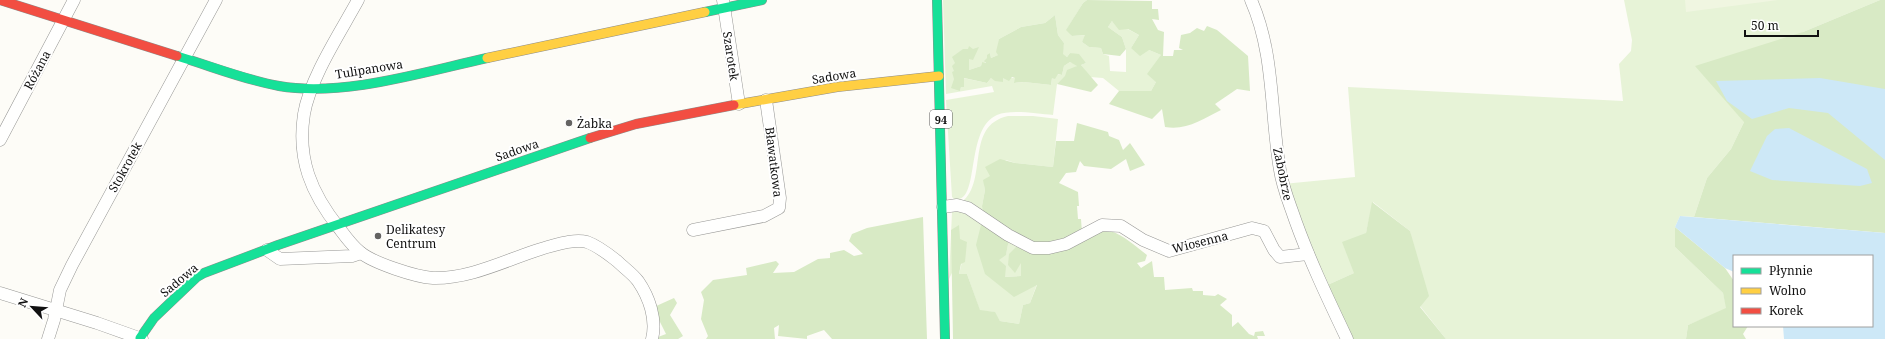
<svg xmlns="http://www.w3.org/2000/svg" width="1885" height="339" viewBox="0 0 1885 339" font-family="'Noto Serif',serif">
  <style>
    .green { fill: #e7f3d7 }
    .forest { fill: #d8eac5 }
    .pitch { fill: #f0f6e1 }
    .water { fill: #cde8f7 }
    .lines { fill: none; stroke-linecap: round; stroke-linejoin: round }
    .street-casing { stroke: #979795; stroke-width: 13 }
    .fast-casing { stroke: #8e8d8b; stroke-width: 10 }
    .slow-casing { stroke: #8e8d8b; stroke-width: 10 }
    .jam-casing { stroke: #8e8d8b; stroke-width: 10 }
    .street { stroke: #fffffe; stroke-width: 12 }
    .fast { stroke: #16e098; stroke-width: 9 }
    .slow { stroke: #ffcf43; stroke-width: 9 }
    .jam { stroke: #f24e42; stroke-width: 9 }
    .poi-dot { fill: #646362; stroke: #fff; stroke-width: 1.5 }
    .labels { text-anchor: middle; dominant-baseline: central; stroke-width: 4; stroke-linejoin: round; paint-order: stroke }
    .shield { fill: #fff; stroke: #585858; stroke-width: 1 }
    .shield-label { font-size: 11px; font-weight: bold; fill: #111 }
    .street-label { font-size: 12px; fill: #111; stroke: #fff }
    .poi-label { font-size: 12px; fill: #111; stroke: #fff; text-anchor: start }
  </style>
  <rect width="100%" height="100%" fill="#fdfcf7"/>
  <g class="green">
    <path d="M943 0H1087L1083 3 1067 29 1072 36 1086 35 1082 42 1089 47 1101 48 1103 54 1109 56 1110 71 1126 72V49L1122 37 1108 27 1112 21 1139 35 1131 48 1149 50 1161 55 1156 82 1151 91H1119L1103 78 1090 77 1081 65 1086 63 1075 55 1070 53 1067 57 1062 54 1064 43 1058 35 1055 15 1045 23 1021 27 999 39 998 55 991 58 990 53 984 64 982 62 981 66 969 70V59L973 49H968C951 67 953 67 960 91L963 78 987 83 991 78 1003 81V78H1016L1015 83 1024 82 1051 85 1052 78 1057 74 1062 75 1064 66 1070 62 1078 65 1057 84 1053 115C1038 114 1011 109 997 115 964 129 981 205 954 199L952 197 946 100 994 92 992 86 946 94Z"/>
    <path d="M1624 0H1880L1803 32 1744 122 1731 149 1707 178 1694 217 1680 216 1675 227V247L1723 293 1727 309 1688 325 1686 339H1446L1420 306 1410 231 1373 202 1366 233 1354 273 1323 287 1283 184 1355 177 1348 87 1623 101 1619 64 1631 51 1632 40Z"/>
    <path d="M1008 116H1033L1058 119 1053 167 1015 163 1006 160 984 183 985 190 982 206 983 216 962 202C989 180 964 126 1008 116Z"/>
    <path d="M957 209 982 221 986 274 1037 284 1030 303 1023 305 1019 324 1000 321 994 312 980 311 967 274H959L967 242 949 279 952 212Z"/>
    <path d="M1009 239 1018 245 1021 262V276L1004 277 998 260 1006 254Z"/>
  </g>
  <g class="forest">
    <path d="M1087 0 1152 1V9H1158L1159 20 1152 19 1158 30 1164 32 1163 56H1173L1174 50H1183L1179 48 1181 35 1190 33 1197 28 1204 31 1207 26 1217 30 1248 56 1250 91 1237 89 1215 104 1221 110C1203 119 1186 131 1165 127L1162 109 1152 119 1109 104 1119 91H1151L1156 82 1147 74 1161 55 1149 50 1140 56 1131 48 1139 35 1128 29 1119 30 1112 21 1108 27 1122 37 1126 49 1120 56 1103 54 1101 48 1089 47 1082 42 1085 35 1072 36 1066 30 1083 3Z"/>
    <path d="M1880 0H1885V233L1694 217 1707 178 1731 149 1744 122 1695 66 1803 32Z"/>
    <path d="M1055 15 1058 35 1064 43 1063 54 1067 57 1070 53 1079 54 1086 63 1081 65 1098 85 1091 92 1057 84 1065 76 1067 70 1077 66 1070 62 1064 66 1062 75 1058 74 1055 79 1052 78 1051 85 1024 82 1014 83 1015 78 1012 77 1009 81 1003 78V82L995 81 991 78 987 83 964 78V87H961L960 91 951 88 954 79 952 72 954 71 952 66 955 63 952 57 963 49H968L969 46 973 49 979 47 973 60 969 59V70L981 66 982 62 986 63 984 61 987 58V55L990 53 991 58 998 55 996 52 999 39 1021 27 1045 23Z"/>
    <path d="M1077 123 1108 132 1109 136 1119 140 1123 150 1130 143 1145 165 1130 171 1126 159 1111 169 1084 166 1080 161 1076 172 1066 173 1059 183 1078 192 1079 206H1077L1078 219H1081L1082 233 1065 241 1039 245 983 216 982 206 985 190 983 180 990 176 985 167 1000 159 1015 163 1053 167 1056 141H1074Z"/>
    <path d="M1372 202 1410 231 1429 296 1420 307 1446 339H1347L1323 287 1354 273 1342 242 1366 233Z"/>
    <path d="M923 217 927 339H832L824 330 807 336V339L778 336 779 325 774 328 775 339H706L708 336 701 319 704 300 701 292 713 280 747 275 746 268 776 261 779 264 773 273 794 272 818 259 830 258V253L844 250 854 256 863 254 849 241 852 234 867 228Z"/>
    <path d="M982 221 1009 239 1006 255 999 260 1006 266 1005 277 1021 276V263L1015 273 1008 265 1009 254 1018 245 1025 249C1043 244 1095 226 1110 231 1124 235 1135 246 1147 255L1145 261 1137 263 1141 268 1152 261 1154 277H1164L1165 290 1192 288 1193 291H1203V295L1215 296 1218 294 1227 299 1220 305 1232 315V327L1238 322 1249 334 1254 336 1255 332 1263 331 1265 336H1257L1258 339H953L951 230 959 225 960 239 967 242 965 262 961 264 959 274H967L980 310 995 312 1000 321 1019 324 1023 305 1030 303 1037 285 1014 297 985 274 976 245Z"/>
    <path d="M1675 227 1725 268 1734 281V326H1748L1743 334 1746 339H1686L1688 325 1726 308 1723 293 1675 247Z"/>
    <path d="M674 298 677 303 670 315 683 336 678 339H657L658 337 666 334 655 312 654 307Z"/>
  </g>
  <path class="pitch" d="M1685 0H1778L1686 12Z"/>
  <g class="water">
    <path d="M1820 78 1885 89V160L1828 113 1789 108 1752 119 1727 101 1716 81Z"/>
    <path d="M1789 128 1867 169 1872 183 1860 186 1772 180 1750 171 1767 136 1775 129Z"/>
    <path d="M1680 216 1885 233V339H1784L1783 326H1872V256H1734V272L1725 268 1675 227Z"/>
  </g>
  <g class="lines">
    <defs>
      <g id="street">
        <path d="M358 0C340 33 310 78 304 114 297 159 311 193 339 228 345 236 352 246 360 252 373 263 416 277 433 278 474 279 513 256 551 246 562 243 576 239 587 242 598 246 607 253 617 261 624 268 632 273 638 281 649 297 657 319 652 339"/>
        <path d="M723 0 739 104"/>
        <path d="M1251 0C1275 54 1270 113 1280 170 1282 184 1287 197 1292 211 1307 255 1327 297 1347 339"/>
        <path d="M0 140 74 0"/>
        <path d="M943 207 957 205 968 208 1008 235 1033 248H1049L1066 244 1102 225 1121 226 1143 240 1169 251 1252 228 1264 231 1274 250 1280 257 1308 254"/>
        <path d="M693 230 764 216 779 208 780 198 766 100"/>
        <path d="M267 250 280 259 352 256 361 253"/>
        <path d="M0 293 97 323 142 339"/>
        <path d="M48 339 54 320 60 290 72 265 216 0"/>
      </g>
      <g id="fast">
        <path d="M937 0 945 339"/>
        <path d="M705 12 762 0"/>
        <path d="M177 56C211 66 245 80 279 86 344 97 423 72 487 58"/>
        <path d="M140 338 154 318 197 277 204 273 278 245 590 138"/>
      </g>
      <g id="slow">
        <path d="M487 58 705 12"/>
        <path d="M734 105 837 87 939 76"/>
      </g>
      <g id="jam">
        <path d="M0 0 177 56"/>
        <path d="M590 138 636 124 734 105"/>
      </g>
    </defs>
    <use href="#street" class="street-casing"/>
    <use href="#fast" class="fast-casing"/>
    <use href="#slow" class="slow-casing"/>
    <use href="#jam" class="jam-casing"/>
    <use href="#street" class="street"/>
    <use href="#fast" class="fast"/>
    <use href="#slow" class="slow"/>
    <use href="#jam" class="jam"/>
  </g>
  <g class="poi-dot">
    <circle cx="569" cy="123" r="4"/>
    <circle cx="378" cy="236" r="4"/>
  </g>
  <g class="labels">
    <rect class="shield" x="930" y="110" width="22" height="18" rx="3"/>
    <g class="shield-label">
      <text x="941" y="119">94</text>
    </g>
    <g class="street-label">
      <text transform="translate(731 56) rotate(81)">Szarotek</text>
      <text transform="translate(369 69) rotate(-9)">Tulipanowa</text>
      <text transform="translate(37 70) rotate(-62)">Różana</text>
      <text transform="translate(834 76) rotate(-9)">Sadowa</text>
      <text transform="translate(517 150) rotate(-19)">Sadowa</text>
      <text transform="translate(774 162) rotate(83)">Bławatkowa</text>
      <text transform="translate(125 167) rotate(-61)">Stokrotek</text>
      <text transform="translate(1283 174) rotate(78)">Zabobrze</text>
      <text transform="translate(1200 242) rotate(-14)">Wiosenna</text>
      <text transform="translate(179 280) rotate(-40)">Sadowa</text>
    </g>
    <g class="poi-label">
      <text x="577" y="123">Żabka</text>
      <text x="386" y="229">Delikatesy<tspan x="386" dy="14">Centrum</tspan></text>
    </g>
  </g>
  <rect x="1733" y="255" width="140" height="72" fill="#ffffff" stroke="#a0a0a0"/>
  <rect x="1741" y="268" width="20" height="6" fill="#16e098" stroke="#a0a0a0"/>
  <text x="1769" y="275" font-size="12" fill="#111111">Płynnie</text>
  <rect x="1741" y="288" width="20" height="6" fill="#ffcf43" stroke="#a0a0a0"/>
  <text x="1769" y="295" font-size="12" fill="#111111">Wolno</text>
  <rect x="1741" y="308" width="20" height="6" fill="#f24e42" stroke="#a0a0a0"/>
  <text x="1769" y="315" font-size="12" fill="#111111">Korek</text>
  <g transform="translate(32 307) rotate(296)" stroke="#ffffff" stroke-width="3" paint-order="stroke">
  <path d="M0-3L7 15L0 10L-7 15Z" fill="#111111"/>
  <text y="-6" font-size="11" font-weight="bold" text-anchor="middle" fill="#111111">N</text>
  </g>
  <path d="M1745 30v6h73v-6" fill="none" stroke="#111111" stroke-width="2"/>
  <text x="1751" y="30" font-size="12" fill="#111111" stroke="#ffffff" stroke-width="3" paint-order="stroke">50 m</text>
</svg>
